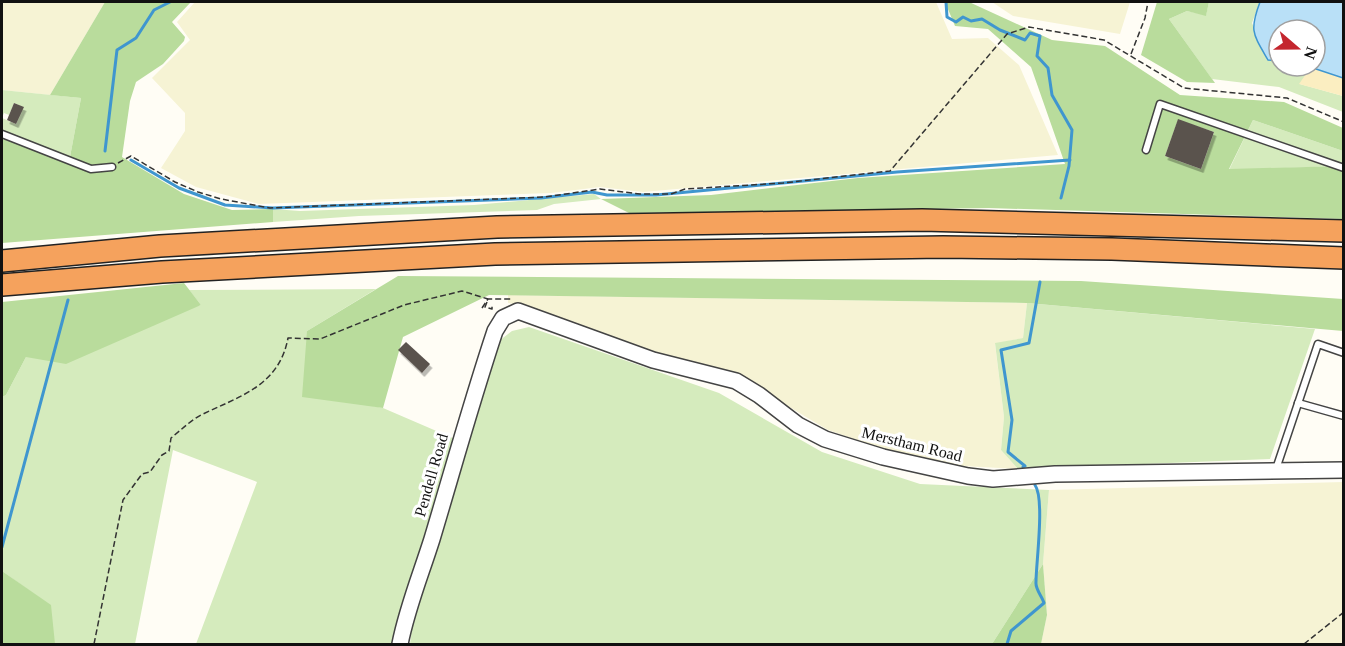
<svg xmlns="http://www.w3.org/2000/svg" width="1345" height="646" viewBox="0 0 1345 646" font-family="'Times New Roman',serif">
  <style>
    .farmland { fill: #f6f3d4 }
    .green { fill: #d5ebbd; fill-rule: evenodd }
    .forest { fill: #b9dc9c; fill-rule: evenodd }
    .sand { fill: #fbeec1 }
    .water { fill: #b9e0f7; stroke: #3f96cf; stroke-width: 1.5 }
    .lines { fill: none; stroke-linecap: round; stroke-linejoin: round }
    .stream { stroke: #3f96cf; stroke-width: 3 }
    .building { fill: #5a524d; filter: url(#shadow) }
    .service-casing { stroke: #444; stroke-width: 9 }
    .tertiary-casing { stroke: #444; stroke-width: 18 }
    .motorway-casing { stroke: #222; stroke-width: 24 }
    .path { stroke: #333; stroke-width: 1.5; stroke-dasharray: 6 3; stroke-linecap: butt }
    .service { stroke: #fff; stroke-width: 6 }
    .tertiary { stroke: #fff; stroke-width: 15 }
    .motorway { stroke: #f5a25d; stroke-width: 21 }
    .labels { text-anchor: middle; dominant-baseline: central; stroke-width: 6; stroke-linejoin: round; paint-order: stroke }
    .street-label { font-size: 16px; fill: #111; stroke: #fff }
  </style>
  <defs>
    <filter id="shadow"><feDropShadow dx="2.5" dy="4" stdDeviation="0" flood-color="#0004"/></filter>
  </defs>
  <rect width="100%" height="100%" fill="#fffdf5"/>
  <g class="farmland">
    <path d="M2 2H105L50 95 2 90Z"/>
    <path d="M195 2H936L952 39 988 38 1019 65 1058 155 643 192 600 187 551 193 259 204 196 187 161 168 185 131V113L152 78 190 40 177 22Z"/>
    <path d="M992 2H1130L1120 34 1013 16Z"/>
    <path d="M508 295 1027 303 1023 338 995 344 1004 417 1001 450 1018 469 926 464 828 430 734 374 654 352 534 308 508 303Z"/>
    <path d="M1343 482V644H1041L1047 615 1043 564 1049 490Z"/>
  </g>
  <g class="green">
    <path d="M1209 2H1260L1252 23 1268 60 1279 61V66L1311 67 1300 84 1343 96V112L1279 87 1212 79 1169 19 1187 11 1206 15Z"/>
    <path d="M2 90 81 98 70 157 2 130ZM14 103 23 107 16 124 2 118 4 113 9 115Z"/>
    <path d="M1253 120 1343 151V166L1229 170Z"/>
    <path d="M594 194 601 199 554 204 537 210 359 216 273 222V209L300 211 474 205Z"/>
    <path d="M376 289 307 331 368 405 383 408 455 439 396 644H196L257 482 173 450 135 644H54L48 604 2 571V397L6 395 26 357 201 305 189 290Z"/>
    <path d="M1027 303 1315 329 1270 459 1018 469 1001 450 1004 417 995 343 1023 338Z"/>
    <path d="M529 327 719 393 822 452 920 484 1049 490 1043 564 992 644H410L415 605 499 341 512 331Z"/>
  </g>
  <g class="forest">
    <path d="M105 2H191L172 22 185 37 184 41 163 64 136 82 130 101 122 157 184 194 232 210 273 209V222L2 243V139L70 157 81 98 50 95Z"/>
    <path d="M945 2H969L1052 40 1105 46 1180 95 1284 102 1343 128V151L1253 120 1229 169 1343 166V219L989 208 629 213 601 199 711 195 858 178 1065 164 1031 67 988 29 955 26ZM1178 120 1214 132 1201 169 1165 156Z"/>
    <path d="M1157 2H1209L1206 16 1187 11 1169 19 1215 83 1187 82 1141 55Z"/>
    <path d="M398 276 1081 281 1343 299V331L1027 303 489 295 403 337 383 408 302 397 307 331Z"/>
    <path d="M184 283 201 305 66 364 26 357 6 395 2 397V302Z"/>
    <path d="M1043 564 1047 615 1041 644H992Z"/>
    <path d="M2 571 51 605 55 644H2Z"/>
  </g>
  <path class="sand" d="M1311 67 1343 78V96L1299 84Z"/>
  <path class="water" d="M1260 2H1343V78L1307 66H1315V30H1279V61L1268 60C1253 34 1249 31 1260 2Z"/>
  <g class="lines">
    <g class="stream">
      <path d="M946 2 947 17 956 22 963 17 971 21 982 19 1000 30 1025 40 1030 33 1040 36 1037 56 1048 68 1052 95 1072 130 1069 166 1061 198"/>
      <path d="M105 151 117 50 136 38 154 10 170 2"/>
      <path d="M131 160 179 188 225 205 273 208 541 198 592 192 607 195H656L897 172 1070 160"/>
      <path d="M1023 467 1025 466 1008 452 1012 420 1001 350 1029 343 1040 282"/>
      <path d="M2 547 68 300"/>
      <path d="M1007 644 1011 631 1044 603C1042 596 1035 589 1036 582 1036 563 1045 499 1035 485"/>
    </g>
  </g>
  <g class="building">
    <path d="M14 103 24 107 16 124 7 120Z"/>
    <path d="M1178 119 1214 132 1201 169 1165 156Z"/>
    <path d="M406 342 430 364 422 373 398 350Z"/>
  </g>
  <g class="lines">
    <defs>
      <g id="service">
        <path d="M2 134 91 169 112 167"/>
        <path d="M1146 150 1160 104 1344 168"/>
        <path d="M1298 403 1344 416"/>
        <path d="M1276 469 1318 344 1344 353"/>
      </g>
      <path id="tertiary" d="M400 644C407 608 421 574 432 539 453 469 472 400 495 331L503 318 518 311 653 360 736 381 759 395 798 425 825 439 883 457 968 476 993 479 1055 474 1344 470"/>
      <g id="motorway">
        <path d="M2 261 160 246 497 227 922 220 1344 231"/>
        <path d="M2 285 162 272 495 254 943 247 1112 249 1344 258"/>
      </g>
    </defs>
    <use href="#service" class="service-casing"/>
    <use href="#tertiary" class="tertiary-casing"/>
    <use href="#motorway" class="motorway-casing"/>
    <g class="path">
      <path d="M1131 54 1145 18 1148 2"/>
      <path d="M118 163 131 156 175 182 198 192 221 199 270 208 545 197 600 189 640 194H671L685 189 783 183 890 171 1007 34 1029 27 1104 40 1184 88 1287 98 1344 122"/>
      <path d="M487 302 485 307 492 309V306"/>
      <path d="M482 308 488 299H512"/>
      <path d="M94 644 123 500 142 474 150 472 162 455 169 451 171 438C181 430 190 421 201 415 240 396 279 386 288 338L320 339 404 305 462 291 488 299"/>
      <path d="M1304 644 1344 612"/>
    </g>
    <use href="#service" class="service"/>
    <use href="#tertiary" class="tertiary"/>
    <use href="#motorway" class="motorway"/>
  </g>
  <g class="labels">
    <g class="street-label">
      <text transform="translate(912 444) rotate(14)">Merstham Road</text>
      <text transform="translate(431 475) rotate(-74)">Pendell Road</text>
    </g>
  </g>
  <rect width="1345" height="646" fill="none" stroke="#111111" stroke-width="6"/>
  <g transform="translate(1297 48) rotate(110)"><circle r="28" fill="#ffffff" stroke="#a0a0a0" stroke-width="1.5"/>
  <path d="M0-4.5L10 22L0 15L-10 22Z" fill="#c4262e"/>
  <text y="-9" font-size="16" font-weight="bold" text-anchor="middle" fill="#111111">N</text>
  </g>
</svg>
